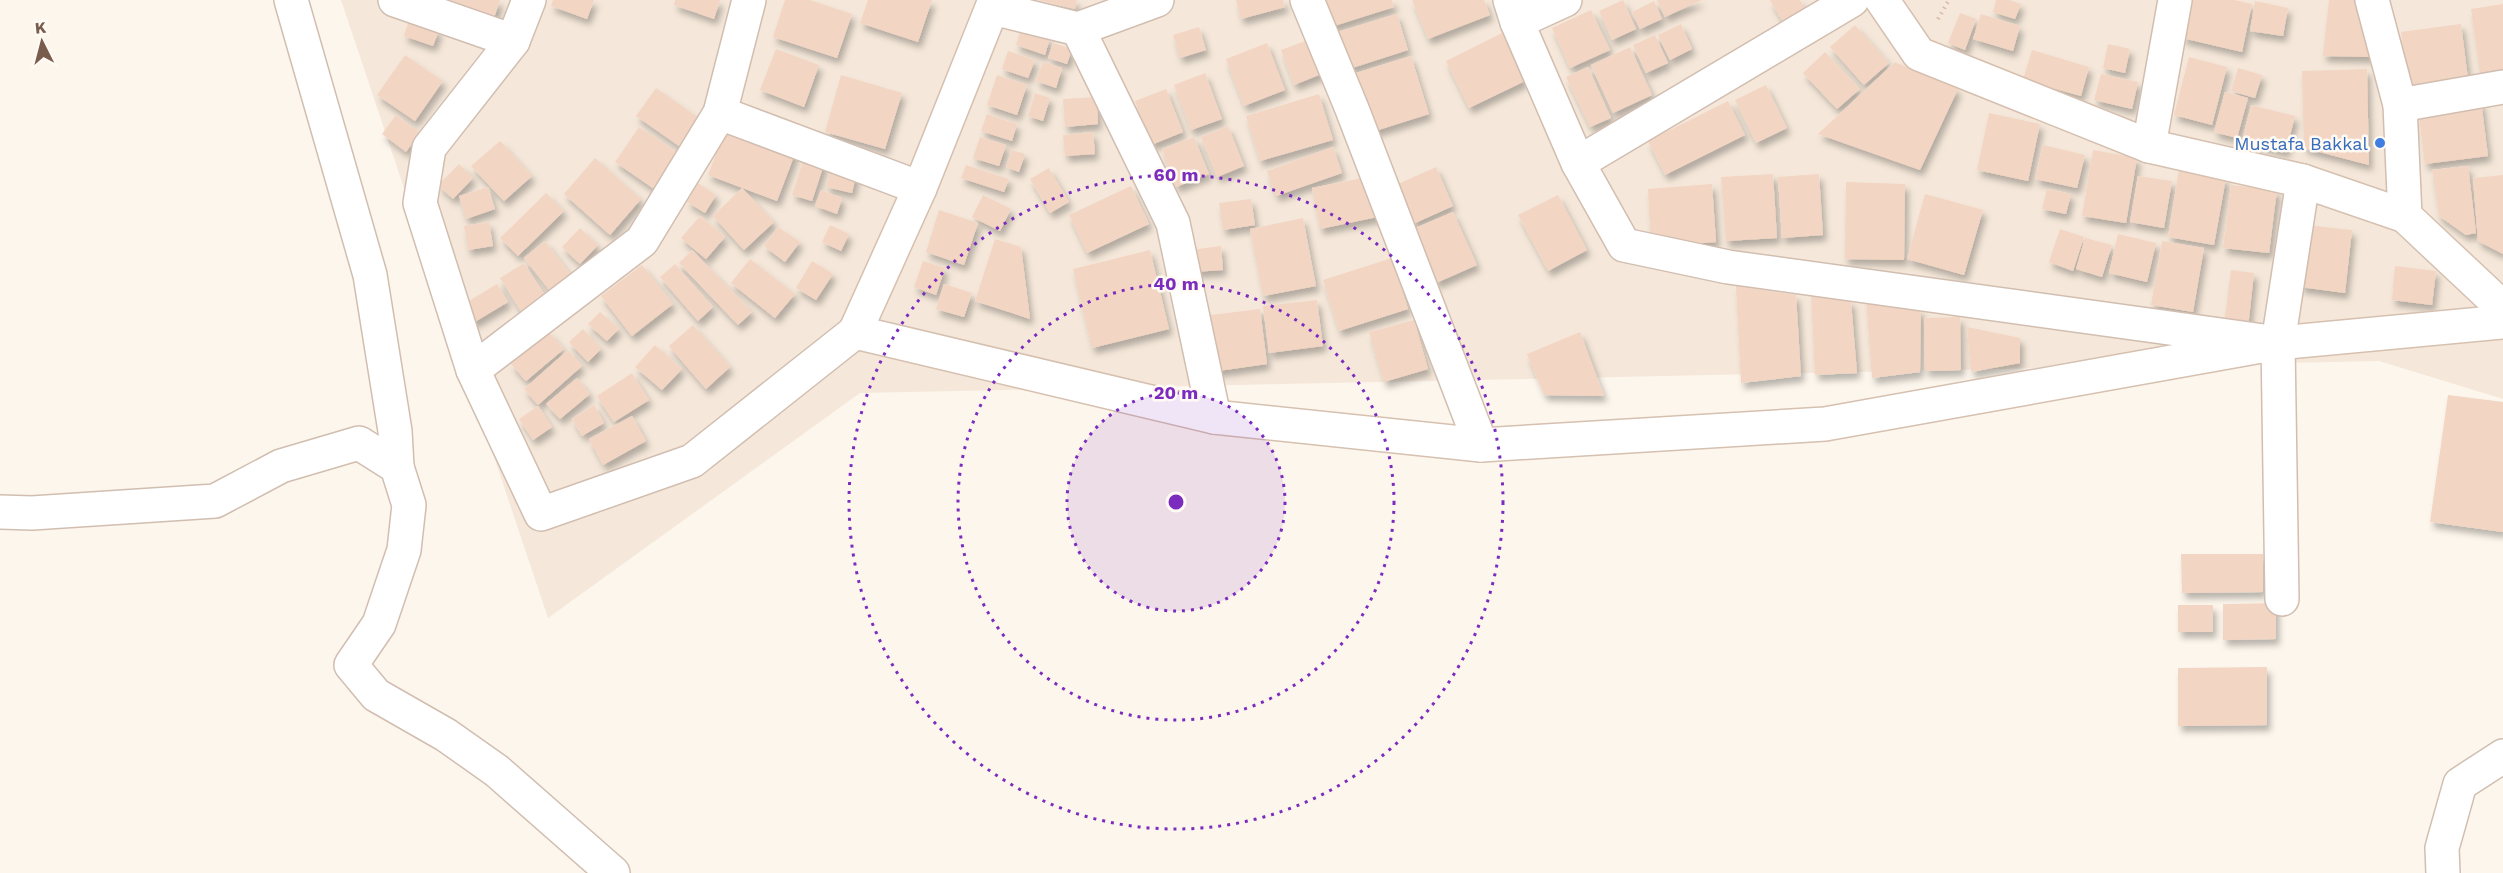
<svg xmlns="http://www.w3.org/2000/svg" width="2503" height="873" viewBox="0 0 2503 873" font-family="'Work Sans',sans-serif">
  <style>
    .residential { fill: #f5e8da }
    .building { fill: #f3d5c3; filter: url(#shadow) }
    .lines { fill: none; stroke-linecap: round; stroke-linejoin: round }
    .street-casing { stroke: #d1beb0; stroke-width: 36 }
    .secondary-casing { stroke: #d6c0b0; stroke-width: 36 }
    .path { stroke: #d9b8a5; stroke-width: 4; stroke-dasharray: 1.5 4.5; stroke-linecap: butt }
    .street { stroke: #fff; stroke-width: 33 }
    .secondary { stroke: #fff; stroke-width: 33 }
    .ring { fill: none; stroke: #7b2cbf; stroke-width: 3; stroke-dasharray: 3 6 }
    .shop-dot { fill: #3f7fe0; stroke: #fffaf3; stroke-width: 2 }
    .labels { text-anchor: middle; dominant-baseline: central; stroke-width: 5; stroke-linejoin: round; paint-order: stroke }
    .shop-label { font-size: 18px; fill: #366cbe; stroke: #fffaf3; text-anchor: end }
    .centre { fill: #7b2cbf; stroke: #fffaf3; stroke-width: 3 }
    .ring-label { font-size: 18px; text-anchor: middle; font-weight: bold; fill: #7b2cbf; stroke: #fffaf3; stroke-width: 5; stroke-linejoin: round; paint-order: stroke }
  </style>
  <defs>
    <filter id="shadow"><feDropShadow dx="3.5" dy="6" stdDeviation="3" flood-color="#0004"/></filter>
  </defs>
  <rect width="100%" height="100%" fill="#fdf6ec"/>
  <path class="residential" d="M341 0H2503V399L2379 361 860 393 548 618Z"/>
  <g class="building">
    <path d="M436 0H500L493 21Z"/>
    <path d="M553 0H594L587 19 551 6Z"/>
    <path d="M675 0H720L714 19 674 5Z"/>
    <path d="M785 0H810L852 14 837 58 773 37Z"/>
    <path d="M868 0H932L918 42 860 23Z"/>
    <path d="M1038 0H1077L1075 9Z"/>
    <path d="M1236 0H1283L1285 7 1241 19Z"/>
    <path d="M1322 0H1392L1394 7 1331 27Z"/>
    <path d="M1412 0H1484L1490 15 1428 39Z"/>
    <path d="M1623 0 1636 29 1612 40 1599 11Z"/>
    <path d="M1657 0H1702L1665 17Z"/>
    <path d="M1770 0H1800L1806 11 1784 24Z"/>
    <path d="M1996 0H2009L2021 4 2015 19 1993 12Z"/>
    <path d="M2190 0H2234L2252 4 2242 52 2182 38Z"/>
    <path d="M2329 0H2367L2372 57 2323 56Z"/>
    <path d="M1654 1 1662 19 1640 29 1632 12Z"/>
    <path d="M2255 1 2288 8 2283 36 2250 31Z"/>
    <path d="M2503 4V69L2480 73 2471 9Z"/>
    <path d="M1591 10 1610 50 1570 68 1552 28Z"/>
    <path d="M1960 13 1976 19 1965 50 1948 43Z"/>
    <path d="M1397 14 1408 50 1349 69 1338 32Z"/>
    <path d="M1981 14 2020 26 2013 51 1973 39Z"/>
    <path d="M409 20 439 30 433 46 404 36Z"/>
    <path d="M1681 24 1692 49 1670 60 1658 35Z"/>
    <path d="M2461 24 2468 79 2408 87 2401 32Z"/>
    <path d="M1855 25 1889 63 1864 85 1830 47Z"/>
    <path d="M1199 27 1206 50 1180 58 1173 35Z"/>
    <path d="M1021 29 1050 38 1045 55 1016 45Z"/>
    <path d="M1502 33 1525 81 1469 108 1446 61Z"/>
    <path d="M1655 35 1668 63 1646 73 1633 45Z"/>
    <path d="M1311 39 1324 73 1294 85 1281 50Z"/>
    <path d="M1053 43 1072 49 1067 64 1048 58Z"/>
    <path d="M1267 43 1285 90 1244 106 1226 59Z"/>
    <path d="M2108 44 2130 49 2125 73 2103 68Z"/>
    <path d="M1630 47 1652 95 1613 113 1591 65Z"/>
    <path d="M776 49 819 65 804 107 760 90Z"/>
    <path d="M2032 50 2089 67 2081 96 2023 80Z"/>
    <path d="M1008 51 1035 60 1028 78 1002 69Z"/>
    <path d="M1825 52 1860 89 1837 109 1803 73Z"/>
    <path d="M405 55 443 81 415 121 377 95Z"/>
    <path d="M1411 56 1429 114 1372 132 1353 74Z"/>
    <path d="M2189 57 2227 67 2212 125 2174 115Z"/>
    <path d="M1043 62 1062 68 1056 88 1036 81Z"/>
    <path d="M1895 62 1958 89 1920 170 1818 134Z"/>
    <path d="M1588 67 1611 118 1590 127 1566 77Z"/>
    <path d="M2238 68 2262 75 2255 98 2231 91Z"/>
    <path d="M2367 69 2369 165 2304 148 2302 71Z"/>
    <path d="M1205 73 1222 119 1191 130 1174 85Z"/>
    <path d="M2101 74 2138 82 2132 109 2094 100Z"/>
    <path d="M841 75 902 93 885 149 825 132Z"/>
    <path d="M997 75 1027 85 1017 115 987 105Z"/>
    <path d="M1766 85 1787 128 1756 143 1735 100Z"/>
    <path d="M656 88 699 118 679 146 636 116Z"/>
    <path d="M1166 89 1183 132 1151 145 1135 101Z"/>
    <path d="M2225 92 2248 98 2237 138 2214 132Z"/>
    <path d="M1035 93 1050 98 1043 121 1028 116Z"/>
    <path d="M1319 94 1333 140 1260 161 1246 116Z"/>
    <path d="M1097 97 1098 124 1065 127 1063 99Z"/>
    <path d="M1728 101 1745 135 1665 175 1648 141Z"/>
    <path d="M2481 101 2488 156 2425 164 2418 108Z"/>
    <path d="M2251 105 2295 116 2286 152 2242 141Z"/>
    <path d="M1989 113 2040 124 2028 181 1977 170Z"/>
    <path d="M987 114 1017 124 1012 141 981 131Z"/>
    <path d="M396 115 420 133 406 152 382 134Z"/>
    <path d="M727 125 796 151 777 201 708 175Z"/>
    <path d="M1228 126 1244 166 1217 177 1201 137Z"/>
    <path d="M639 127 684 157 660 193 615 162Z"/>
    <path d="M1093 132 1095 154 1065 156 1063 135Z"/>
    <path d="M980 137 1006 145 999 166 973 158Z"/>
    <path d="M1194 137 1209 174 1176 187 1162 149Z"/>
    <path d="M500 141 532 176 504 201 471 166Z"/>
    <path d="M2043 145 2085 155 2077 188 2035 179Z"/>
    <path d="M1333 147 1342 173 1276 196 1267 171Z"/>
    <path d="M1012 150 1025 154 1019 172 1006 167Z"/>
    <path d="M2093 150 2137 158 2126 223 2082 216Z"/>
    <path d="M805 155 825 161 812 201 792 195Z"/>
    <path d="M595 158 641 199 610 235 564 194Z"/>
    <path d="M832 161 858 167 852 193 826 187Z"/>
    <path d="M459 164 473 178 453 199 438 185Z"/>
    <path d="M966 165 1009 179 1004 192 961 178Z"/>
    <path d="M2468 166 2476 233 2466 235 2439 216 2432 170Z"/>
    <path d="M1436 167 1453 206 1413 224 1396 185Z"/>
    <path d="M1049 168 1069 202 1050 213 1030 179Z"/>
    <path d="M2179 170 2226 178 2214 245 2168 237Z"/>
    <path d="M1773 174 1777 238 1726 241 1721 177Z"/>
    <path d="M1819 174 1823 235 1782 238 1778 177Z"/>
    <path d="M2503 175V254L2478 241 2473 178Z"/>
    <path d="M1373 176 1382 216 1320 229 1312 188Z"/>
    <path d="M2138 176 2172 181 2164 228 2130 222Z"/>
    <path d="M1846 182 1905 184 1904 260 1845 259Z"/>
    <path d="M698 183 716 195 705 213 687 202Z"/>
    <path d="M1712 184 1716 242 1651 247 1648 189Z"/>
    <path d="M2231 185 2277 190 2269 253 2223 248Z"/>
    <path d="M1131 186 1149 224 1087 253 1069 215Z"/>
    <path d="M488 187 495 209 466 219 459 196Z"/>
    <path d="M742 188 774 222 744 250 713 216Z"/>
    <path d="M2047 189 2071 194 2066 214 2042 209Z"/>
    <path d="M821 190 842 198 837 214 815 206Z"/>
    <path d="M546 193 564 211 518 256 500 238Z"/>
    <path d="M1925 194 1983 210 1964 275 1907 259Z"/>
    <path d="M983 195 1011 209 1000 231 972 217Z"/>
    <path d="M1558 195 1587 250 1548 271 1518 215Z"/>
    <path d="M1251 199 1255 225 1223 230 1219 203Z"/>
    <path d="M939 210 978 223 964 265 926 252Z"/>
    <path d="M1453 212 1477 265 1436 283 1413 229Z"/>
    <path d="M700 216 725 237 706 259 681 238Z"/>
    <path d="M1303 218 1316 286 1263 296 1250 229Z"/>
    <path d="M489 222 493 246 468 250 464 226Z"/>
    <path d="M830 225 849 234 841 251 822 242Z"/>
    <path d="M2307 225 2352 230 2345 293 2300 287Z"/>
    <path d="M778 227 800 242 785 262 764 246Z"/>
    <path d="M580 228 598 245 580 264 562 247Z"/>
    <path d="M2060 229 2084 237 2073 271 2049 262Z"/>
    <path d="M2118 234 2156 243 2147 282 2109 273Z"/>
    <path d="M2085 238 2112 245 2102 277 2076 269Z"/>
    <path d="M995 239 1021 247 1030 319 975 301Z"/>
    <path d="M545 241 571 275 550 291 524 258Z"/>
    <path d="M2162 241 2204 248 2193 312 2151 305Z"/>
    <path d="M1221 246 1223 270 1193 272 1191 250Z"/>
    <path d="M692 250 752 312 738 325 679 263Z"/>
    <path d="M1150 250 1169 329 1092 348 1073 269Z"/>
    <path d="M1392 258 1408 309 1339 331 1323 280Z"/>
    <path d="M750 259 795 294 775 318 731 283Z"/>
    <path d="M812 261 833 274 816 300 796 288Z"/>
    <path d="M923 261 945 268 936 295 914 287Z"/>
    <path d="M524 263 546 297 522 313 500 278Z"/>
    <path d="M675 264 713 307 698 321 660 277Z"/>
    <path d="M642 265 673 304 632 336 601 296Z"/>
    <path d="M2395 266 2436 271 2432 305 2392 300Z"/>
    <path d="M2231 270 2254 273 2248 328 2224 325Z"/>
    <path d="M497 284 508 302 473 323 462 305Z"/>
    <path d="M944 284 972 293 964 317 936 309Z"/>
    <path d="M1736 286 1796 295 1801 376 1741 383Z"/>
    <path d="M1811 293 1851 301 1857 373 1815 375Z"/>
    <path d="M1866 297 1921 310 1920 372 1872 378Z"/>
    <path d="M1317 300 1323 346 1269 353 1263 306Z"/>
    <path d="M1260 309 1267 364 1211 372 1203 316Z"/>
    <path d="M600 312 619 329 607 341 588 324Z"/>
    <path d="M1960 317 1961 370 1925 371 1924 318Z"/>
    <path d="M1414 320 1428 369 1384 382 1369 332Z"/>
    <path d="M693 325 730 367 706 389 669 346Z"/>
    <path d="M1967 327 2020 338V363L1971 372Z"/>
    <path d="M583 329 601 349 588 362 569 342Z"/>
    <path d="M548 331 564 349 526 381 511 364Z"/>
    <path d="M1580 332 1604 396 1544 395 1527 354Z"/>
    <path d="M655 345 682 369 662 390 635 367Z"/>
    <path d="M568 350 582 366 538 405 524 389Z"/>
    <path d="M632 373 649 400 614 422 597 396Z"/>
    <path d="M577 378 590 394 560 419 546 404Z"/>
    <path d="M2448 395 2503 402V532L2430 522Z"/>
    <path d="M594 405 604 423 582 436 572 419Z"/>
    <path d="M538 406 552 427 533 440 519 419Z"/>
    <path d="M632 416 646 441 603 465 589 439Z"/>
    <path d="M2181 554H2263V592L2182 593Z"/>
    <path d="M2276 603V639L2223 640V604Z"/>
    <rect x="2178" y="605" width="35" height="27"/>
    <path d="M2267 667V725L2178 726V668Z"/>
  </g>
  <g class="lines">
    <defs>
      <g id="street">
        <path d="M291 0 370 275 395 431 397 467"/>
        <path d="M395 0 513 41"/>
        <path d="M529 0 513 41 429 148 420 203 473 370 541 514 692 461 855 332"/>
        <path d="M1307 0 1352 109 1481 445"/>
        <path d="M1510 0 1517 22 1578 163 1624 245 1728 267 2271 342"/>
        <path d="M2372 0 2400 105 2405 216"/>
        <path d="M993 8 1078 29 1157 0"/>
        <path d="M1517 22 1565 0"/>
        <path d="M1078 29 1173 223 1214 417"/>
        <path d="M2400 105 2503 87"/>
        <path d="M720 113 920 188"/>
        <path d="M2149 146 2175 0"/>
        <path d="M1578 163 1852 0"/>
        <path d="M473 370 642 241 720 113 749 0"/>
        <path d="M0 512 32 513 215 501 281 466 359 443 397 467 409 505 404 550 379 624 351 665 376 695 446 735 497 771 613 873"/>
        <path d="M2282 599 2278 343 2303 181"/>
        <path d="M2443 873 2442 848 2460 784 2503 756"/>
      </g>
      <g id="secondary">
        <path d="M995 0 920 188 855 332 1214 417 1481 445 1825 424 2278 343 2503 322"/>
        <path d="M1882 0 1919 54 2149 146 2303 181 2405 216 2503 308"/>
      </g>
    </defs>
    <use href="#street" class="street-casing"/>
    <use href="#secondary" class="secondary-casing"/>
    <path class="path" d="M1938 19 1949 0"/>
    <use href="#street" class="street"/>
    <use href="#secondary" class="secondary"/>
  </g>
  <circle cx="1176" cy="502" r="109" fill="#7b2cbf" fill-opacity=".12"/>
  <g class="ring">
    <circle cx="1176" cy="502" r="109"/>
    <circle cx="1176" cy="502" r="218"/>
    <circle cx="1176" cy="502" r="327"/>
  </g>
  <circle class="shop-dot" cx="2380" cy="143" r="6"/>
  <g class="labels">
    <g class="shop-label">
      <text x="2368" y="143">Mustafa Bakkal</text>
    </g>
  </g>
  <circle cx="1176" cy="502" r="9" class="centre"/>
  <g class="ring-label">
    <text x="1176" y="181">60 m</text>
    <text x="1176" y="290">40 m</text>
    <text x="1176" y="399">20 m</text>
  </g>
  <g transform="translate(42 42) rotate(354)" stroke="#fffaf3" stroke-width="4.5" paint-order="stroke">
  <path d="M0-4.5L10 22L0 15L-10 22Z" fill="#7a5c4d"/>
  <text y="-9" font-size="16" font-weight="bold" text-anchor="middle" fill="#7a5c4d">K</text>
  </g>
</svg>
